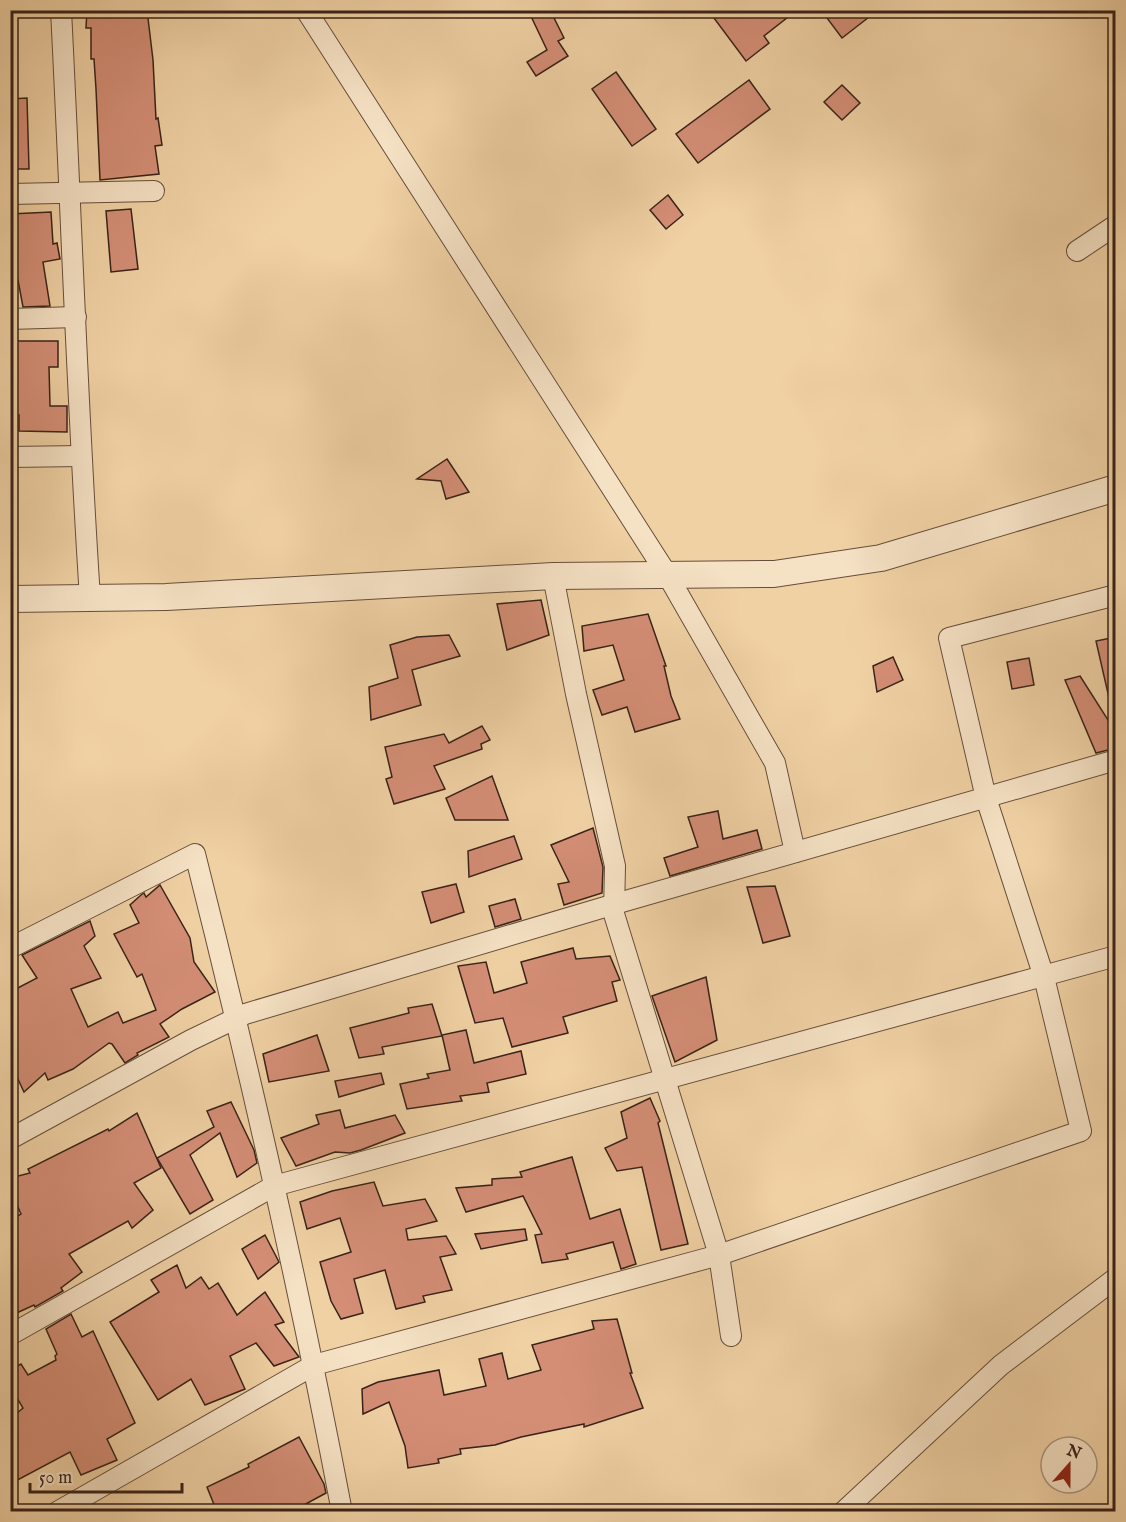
<svg xmlns="http://www.w3.org/2000/svg" width="1126" height="1522" viewBox="0 0 1126 1522" font-family="'IM FELL English',serif">
  <style>
    .building { fill: #d48e76; stroke: #392218; stroke-width: 1.5 }
    .lines { fill: none; stroke-linecap: round; stroke-linejoin: round }
    .minor-casing { stroke: #674e3b; stroke-width: 22 }
    .tertiary-casing { stroke: #674e3b; stroke-width: 28 }
    .minor { stroke: #f5e1c4; stroke-width: 20 }
    .tertiary { stroke: #f5e1c4; stroke-width: 26 }
  </style>
  <rect width="100%" height="100%" fill="#f0d1a4"/>
  <filter id="stains"><feTurbulence type="fractalNoise" baseFrequency=".00333" numOctaves="4"/><feColorMatrix values="0 0 0 0 .2 0 0 0 0 .09 0 0 0 0 .02 0 0 0 .5 -.17"/></filter>
  <radialGradient id="worn" r=".72"><stop offset=".6" stop-color="#630" stop-opacity="0"/><stop offset="1" stop-color="#630" stop-opacity=".3"/></radialGradient>
  <g class="building">
    <path d="M87 10H147L153 60 156 119 158 118 162 145 155 146 159 174 100 180 96 89 94 59H91V28H86Z"/>
    <path d="M528 10H550L564 38 558 41 568 56 536 76 527 62 547 50Z"/>
    <path d="M708 10H797L764 36 769 43 746 61Z"/>
    <path d="M821 10H878L842 38Z"/>
    <path d="M616 72 656 129 632 146 592 89Z"/>
    <path d="M749 80 770 109 698 163 676 134Z"/>
    <path d="M842 85 860 103 842 120 824 102Z"/>
    <path d="M27 98 29 169H10V99Z"/>
    <path d="M668 195 683 215 666 229 650 210Z"/>
    <path d="M131 209 138 269 111 272 106 211Z"/>
    <path d="M51 212 53 244 57 243 60 259 43 262 50 306 23 307 18 280 10 281V214Z"/>
    <path d="M10 341H58V367H49L50 406H67V432L19 431V415H10Z"/>
    <path d="M447 459 469 492 446 499 441 481 417 479Z"/>
    <path d="M541 600 549 635 507 650 497 604Z"/>
    <path d="M648 614 666 666H664L671 696 680 719 635 732 627 707 602 715 593 690 624 680 613 645 584 651 582 626Z"/>
    <path d="M449 635 460 656 412 670 421 705 371 720 369 687 398 678 390 645 417 637Z"/>
    <path d="M1116 637V697L1109 698 1096 641Z"/>
    <path d="M893 657 903 680 877 692 873 666Z"/>
    <path d="M1029 658 1034 685 1012 689 1007 662Z"/>
    <path d="M1080 676 1110 723 1116 737V748L1096 753 1065 680Z"/>
    <path d="M482 726 490 740 481 744 482 749 434 766 445 789 394 804 386 779 392 777 385 747 444 734 449 743Z"/>
    <path d="M492 776 508 820H455L446 798Z"/>
    <path d="M718 811 723 839 757 830 762 849 670 876 664 858 698 847 688 817Z"/>
    <path d="M593 828 603 867 602 893 564 905 558 884 569 882 551 845Z"/>
    <path d="M514 836 522 859 469 877 468 851Z"/>
    <path d="M456 884 464 912 431 923 422 892Z"/>
    <path d="M160 885 190 938 194 962 215 992 182 1009 160 1024 169 1037 137 1053 138 1055 125 1063 112 1044 109 1043 73 1069 48 1080 45 1073 24 1092 10 1062V992L37 978 22 955 90 921 95 936 84 946 101 978 71 989 88 1027 118 1012 123 1023 156 1010 142 974 137 977 114 934 139 923 130 905 141 895 144 893 146 897Z"/>
    <path d="M775 886 790 936 763 943 747 887Z"/>
    <path d="M515 899 521 919 495 927 489 906Z"/>
    <path d="M573 948 576 959 610 956 620 980 612 982 617 1001 563 1017 568 1033 512 1047 503 1018 475 1023 458 966 486 962 494 993 527 983 521 962Z"/>
    <path d="M706 977 717 1040 675 1062 652 996Z"/>
    <path d="M432 1004 442 1036 382 1047 384 1054 359 1058 350 1028 409 1013 408 1008Z"/>
    <path d="M466 1030 474 1063 521 1051 526 1074 487 1083 489 1092 460 1096 462 1101 407 1109 400 1084 429 1078 427 1074 450 1070 442 1035Z"/>
    <path d="M317 1035 329 1071 269 1082 263 1054Z"/>
    <path d="M381 1073 384 1084 339 1097 335 1081Z"/>
    <path d="M650 1098 660 1121 658 1123 688 1244 661 1250 642 1167 617 1171 605 1148 627 1138 621 1112Z"/>
    <path d="M231 1102 254 1150 257 1163 237 1177 220 1133 190 1155 213 1200 190 1214 157 1158 214 1127 207 1111Z"/>
    <path d="M340 1110 345 1128 395 1115 405 1133 361 1150 350 1153 335 1152 296 1166 281 1138 319 1124 316 1115Z"/>
    <path d="M137 1113 161 1168 134 1183 153 1210 132 1228 128 1221 69 1254 82 1272 61 1288 63 1291 35 1307 34 1305 10 1316V1221L21 1214 10 1189V1178L30 1173 28 1169 108 1129 109 1131Z"/>
    <path d="M572 1157 590 1219 620 1209 636 1264 621 1269 613 1242 566 1254 568 1259 542 1263 535 1235 542 1234 523 1196 466 1212 456 1188 492 1185V1179L522 1177 520 1172Z"/>
    <path d="M374 1182 383 1206 425 1199 437 1221 406 1229 408 1240 446 1236 456 1254 440 1257 452 1290 423 1296 425 1302 396 1309 385 1270 354 1279 363 1313 341 1319 331 1301 320 1262 351 1252 340 1218 307 1229 300 1202 332 1191Z"/>
    <path d="M525 1229 527 1240 481 1249 475 1234Z"/>
    <path d="M265 1235 279 1262 258 1279 242 1249Z"/>
    <path d="M177 1265 186 1288 201 1277 209 1289 218 1283 237 1315 265 1292 284 1322 275 1325 299 1357 274 1366 256 1343 230 1356 245 1389 205 1405 191 1379 158 1400 110 1322 159 1292 151 1280Z"/>
    <path d="M71 1314 82 1337 93 1331 135 1423 107 1439 117 1460 81 1475 70 1452 10 1484V1419L23 1408 10 1386V1370L21 1364 28 1375 56 1360 55 1356 57 1354 46 1329Z"/>
    <path d="M617 1319 632 1373H630L643 1408 584 1427V1424L521 1437 495 1445 460 1449 461 1454 438 1459 439 1463 408 1468 405 1446 389 1402 363 1414 362 1389 378 1382 439 1370 444 1395 486 1386 479 1359 502 1353 508 1379 541 1370 532 1345 594 1329 592 1321Z"/>
    <path d="M299 1437 324 1484 326 1493 291 1512H217L207 1487 249 1467 248 1464Z"/>
  </g>
  <g class="lines">
    <defs>
      <g id="minor">
        <path d="M61 10C71 206 77 402 90 598"/>
        <path d="M306 10 668 576 775 763 795 852"/>
        <path d="M10 194 154 191"/>
        <path d="M1077 251 1116 225"/>
        <path d="M10 319 76 317"/>
        <path d="M10 457 81 456"/>
        <path d="M553 576 576 694 615 866 614 914 719 1255 731 1336"/>
        <path d="M10 948 195 854C250 1072 300 1291 342 1512"/>
        <path d="M10 1139 191 1040 245 1014 615 904 1116 760"/>
        <path d="M10 1335 274 1186 1116 956"/>
        <path d="M57 1512 314 1365 719 1255 1081 1131 1044 977 986 798 949 638 1116 595"/>
        <path d="M843 1512 1001 1365 1116 1278"/>
      </g>
      <path id="tertiary" d="M10 599 166 597 553 576 774 574 881 558 1116 488"/>
    </defs>
    <use href="#minor" class="minor-casing"/>
    <use href="#tertiary" class="tertiary-casing"/>
    <use href="#minor" class="minor"/>
    <use href="#tertiary" class="tertiary"/>
  </g>
  <rect width="1126" height="1522" fill="none" stroke="#f0d1a4" stroke-width="36"/>
  <rect x="12" y="12" width="1102" height="1498" fill="none" stroke="#392218" stroke-width="3"/>
  <rect x="18" y="18" width="1090" height="1486" fill="none" stroke="#392218" stroke-width="1.5"/>
  <g transform="translate(1069 1465) rotate(21)"><circle r="28" fill="#f5e1c4" stroke="#aa957f" stroke-width="1.5"/>
  <path d="M0-4.5L10 22L0 15L-10 22Z" fill="#8f2418"/>
  <text y="-9" font-size="16" font-weight="bold" text-anchor="middle" fill="#392218">N</text>
  </g>
  <path d="M30 1483v9h152v-9" fill="none" stroke="#392218" stroke-width="3"/>
  <text x="39" y="1483" font-size="18" fill="#392218" stroke="#f5e1c4" stroke-width="4.5" paint-order="stroke">50 m</text>
  <rect width="100%" height="100%" filter="url(#stains)"/>
  <rect width="100%" height="100%" fill="url(#worn)"/>
</svg>
